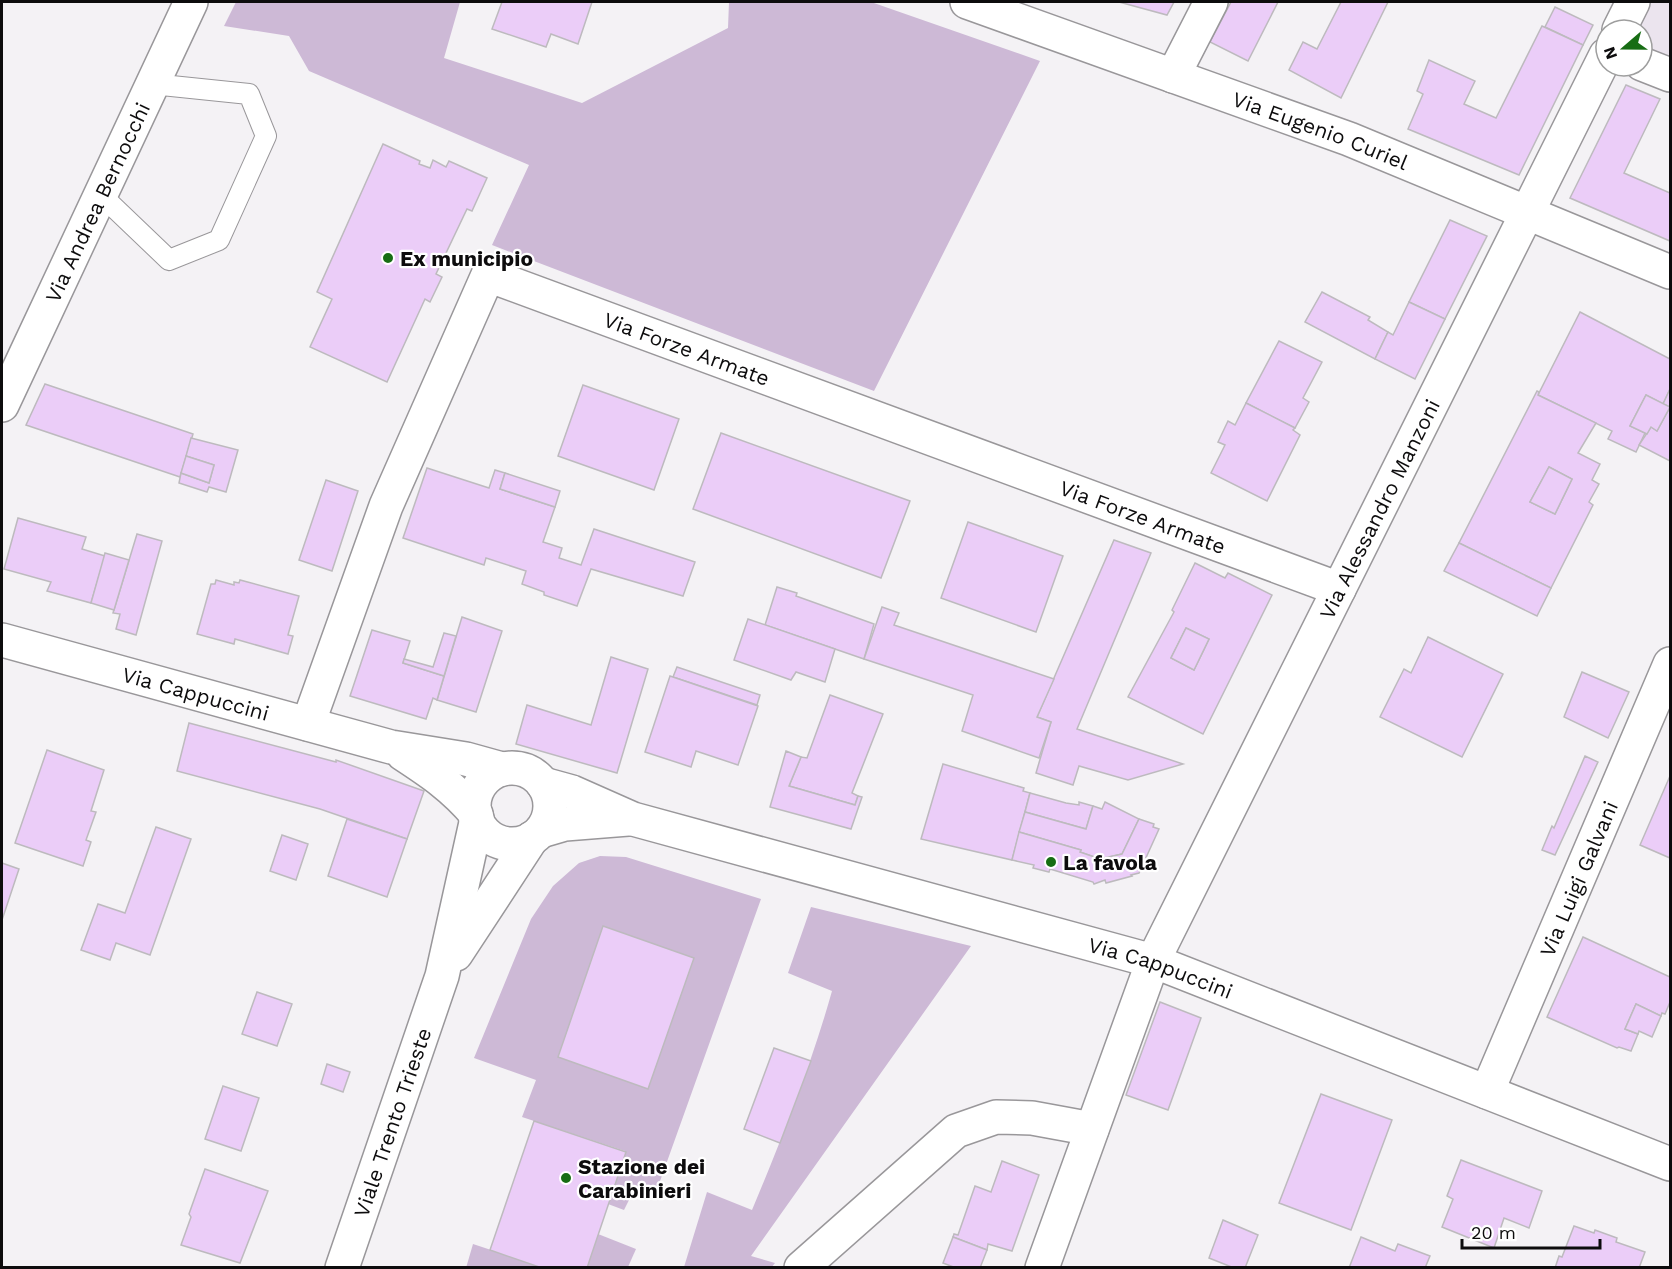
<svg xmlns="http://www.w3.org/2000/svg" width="1672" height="1269" viewBox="0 0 1672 1269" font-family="'Work Sans',sans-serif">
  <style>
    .built { fill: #ebe4ee }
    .green { fill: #cdb9d6 }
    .building { fill: #ebcdf8; stroke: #bdbabe; stroke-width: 1.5; fill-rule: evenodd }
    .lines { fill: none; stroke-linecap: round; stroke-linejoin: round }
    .lane-casing { stroke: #99979a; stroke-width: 22 }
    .street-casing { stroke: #99979a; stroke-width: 36 }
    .lane { stroke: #fff; stroke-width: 20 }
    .street { stroke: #fff; stroke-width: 33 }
    .poi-dot { fill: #176d14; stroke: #fff; stroke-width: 2 }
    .labels { text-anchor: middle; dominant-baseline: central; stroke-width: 4.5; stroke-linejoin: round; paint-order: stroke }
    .street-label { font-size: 21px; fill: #0d0c0d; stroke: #fff }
    .poi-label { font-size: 21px; font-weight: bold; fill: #0d0c0d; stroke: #fff; text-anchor: start }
  </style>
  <rect width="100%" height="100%" fill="#f4f2f5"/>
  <path class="built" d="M1641 2H1670V66L1642 55V30H1626Z"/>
  <g class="green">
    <path d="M236 2H460L444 58 582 103 728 28 729 2H871L1040 61 874 391 492 245 529 165 309 71 289 36 224 26Z"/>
    <path d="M600 856 626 857 761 899 654 1198 633 1192 624 1210 608 1204 625 1151 522 1117 536 1080 474 1058 531 919 553 886 579 863Z"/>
    <path d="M811 907 971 946 751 1256 775 1263 771 1268 684 1267 707 1192 752 1210C782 1138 811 1066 832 991L788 973Z"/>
    <path d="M598 1234 636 1249 628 1267 587 1268Z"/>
    <path d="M473 1244 542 1267 466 1268Z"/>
  </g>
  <g class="building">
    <path d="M502 2H592L578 44 551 34 546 47 492 29Z"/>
    <path d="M1119 2H1174L1167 15Z"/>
    <path d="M1231 2H1278L1248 61 1210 42Z"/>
    <path d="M1341 2H1388L1341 98 1289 70 1303 42 1317 49Z"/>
    <path d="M1555 7 1593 25 1583 45 1545 27Z"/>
    <path d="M1542 26 1583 45 1519 175 1408 129 1423 94 1417 91 1429 60 1475 81 1464 104 1496 118Z"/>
    <path d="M1626 85 1660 99 1624 173 1670 193V241L1570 198Z"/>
    <path d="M383 144 420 161 419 164 430 168 433 160 446 167 449 161 487 178 472 211 467 209 436 274 442 277 430 302 425 299 387 382 310 347 332 299 317 292Z"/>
    <path d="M1450 220 1487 236 1445 319 1409 302Z"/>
    <path d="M1322 292 1370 317 1368 320 1388 332 1375 359 1305 322Z"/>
    <path d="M1409 302 1445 319 1415 379 1375 359 1388 332 1393 335Z"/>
    <path d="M1580 312 1670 359V389L1663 404 1646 395 1630 426 1645 433 1636 452 1608 439 1612 431 1538 395Z"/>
    <path d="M1279 341 1322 362 1303 398 1309 402 1295 428 1246 403Z"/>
    <path d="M45 384 193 434 180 477 26 425Z"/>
    <path d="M583 385 679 419 654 490 558 456Z"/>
    <path d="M1670 389V461L1639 445 1651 427 1657 431 1670 407 1663 404Z"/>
    <path d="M1537 391 1539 392 1538 395 1596 423 1578 453 1600 464 1592 480 1599 484 1589 502 1593 505 1551 588 1459 543ZM1549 467 1572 479 1555 514 1530 502Z"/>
    <path d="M1646 395 1670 407 1657 431 1651 427 1647 434 1630 426Z"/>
    <path d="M1246 403 1295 428 1293 430 1300 435 1267 501 1211 473 1225 445 1218 442 1228 421 1235 425Z"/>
    <path d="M721 433 910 501 881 578 693 509Z"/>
    <path d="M191 438 238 450 226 492 209 487 207 492 179 483 181 473 209 483 214 465 186 456Z"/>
    <path d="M186 456 214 465 209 483 181 473Z"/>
    <path d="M1549 467 1572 479 1555 514 1530 502Z"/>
    <path d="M427 468 489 488 495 470 505 473 500 489 555 507 543 542 562 548 559 558 581 565 594 529 695 562 683 596 591 569 577 606 544 595V592L522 584 526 571 486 558 484 565 403 538Z"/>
    <path d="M505 473 560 491 555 507 500 489Z"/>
    <path d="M326 480 358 491 332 571 299 560Z"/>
    <path d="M18 518 86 537 82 549 105 556 91 603 47 591 51 582 4 569Z"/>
    <path d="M968 522 1063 556 1036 632 941 598Z"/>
    <path d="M137 534 162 541 136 635 116 629 120 614 113 613Z"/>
    <path d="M1114 540 1151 553 1077 729 1183 764 1128 780 1079 766 1073 785 1036 773 1051 722 1037 717Z"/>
    <path d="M1459 543 1551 588 1537 616 1444 571Z"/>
    <path d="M105 553 129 560 114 610 91 603Z"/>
    <path d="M1195 563 1225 578 1228 573 1272 595 1203 734 1128 697 1174 612 1172 610ZM1186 628 1209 639 1194 670 1171 658Z"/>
    <path d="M216 580 234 585V582L239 583 240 580 299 596 288 635 293 636 288 654 235 639 234 644 197 634 211 584H215Z"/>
    <path d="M777 587 797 593 796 596 874 624 864 659 765 625Z"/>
    <path d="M882 607 899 613 894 625 1054 679 1037 717 1051 722 1039 758 962 731 973 695 864 659Z"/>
    <path d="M462 617 502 631 476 712 437 700Z"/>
    <path d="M748 619 835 649 825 682 796 672 791 680 734 660Z"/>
    <path d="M1186 628 1209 639 1194 670 1171 658Z"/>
    <path d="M372 630 410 641 403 663 444 676 437 700 433 698 426 719 350 696Z"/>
    <path d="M444 633 456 636 444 676 403 663 404 659 433 667Z"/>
    <path d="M1428 637 1503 674 1462 757 1380 717 1404 669 1411 673Z"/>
    <path d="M611 657 648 669 617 773 516 744 527 705 591 725Z"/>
    <path d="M677 667 760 695 757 705 673 677Z"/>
    <path d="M1582 672 1629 692 1608 738 1564 717Z"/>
    <path d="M670 676 758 706 738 765 696 751 691 767 645 752Z"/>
    <path d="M830 695 883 714 852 793 858 796 855 805 789 786 801 757 807 758Z"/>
    <path d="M189 723 336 762V760L424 791 407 839 320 809 177 771Z"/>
    <path d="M47 750 104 770 91 811 96 812 86 840 91 842 83 866 15 843Z"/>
    <path d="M786 751 801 757 789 786 855 805 858 796 862 797 851 829 770 807Z"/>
    <path d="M1585 756 1598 762 1555 855 1542 850 1552 826 1554 828Z"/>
    <path d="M943 764 1024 788 1023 791 1030 793 1012 860 921 839Z"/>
    <path d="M1670 776V858L1640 845Z"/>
    <path d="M1030 793 1066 803 1079 805V802L1093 806 1086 829 1025 812Z"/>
    <path d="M1105 802 1139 819 1122 854 1100 859 1080 852 1081 850 1019 832 1025 812 1086 829 1093 806 1102 809Z"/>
    <path d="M347 819 407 839 387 897 328 876Z"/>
    <path d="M1139 819 1154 824 1153 827 1159 829 1139 873 1131 875 1132 876 1106 883 1105 880 1094 884 1093 882 1050 869 1049 872 1033 868 1034 865 1012 860 1019 832 1081 850 1080 852 1100 859 1122 854Z"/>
    <path d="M156 827 191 839 150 955 116 943 110 960 81 950 98 904 125 913Z"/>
    <path d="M282 835 308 844 296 880 270 871Z"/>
    <path d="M2 863 19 869 2 920Z"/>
    <path d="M603 926 694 958 648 1089 558 1057Z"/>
    <path d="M1583 937 1670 977V1002L1665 1014 1662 1013 1661 1016 1636 1004 1625 1029 1638 1034 1631 1051 1619 1047 1617 1048 1547 1017Z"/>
    <path d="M257 992 292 1004 277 1046 242 1034Z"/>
    <path d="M1160 1002 1201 1018 1168 1110 1126 1095Z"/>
    <path d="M1636 1004 1661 1016 1652 1037 1639 1031 1638 1034 1625 1029Z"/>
    <path d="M774 1048 811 1061 780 1143 744 1129Z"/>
    <path d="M327 1064 350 1072 343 1092 321 1084Z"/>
    <path d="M223 1086 259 1098 241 1151 205 1139Z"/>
    <path d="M1321 1094 1392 1120 1351 1230 1279 1203Z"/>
    <path d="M534 1121 626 1152 587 1268H542L490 1250Z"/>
    <path d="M1461 1160 1542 1191 1529 1228 1504 1218 1494 1248 1442 1227 1453 1199 1447 1196Z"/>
    <path d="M1002 1161 1039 1175 1012 1251 988 1244 987 1250 953 1237 954 1234 958 1235 975 1186 991 1192Z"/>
    <path d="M205 1169 268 1191 240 1263 181 1245 191 1217 189 1214Z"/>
    <path d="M1223 1220 1258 1235 1245 1268H1234L1209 1258Z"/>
    <path d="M1574 1226 1594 1233 1595 1230 1617 1238 1616 1242 1645 1252 1639 1268H1555L1559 1256 1562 1257Z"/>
    <path d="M953 1237 987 1250 980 1268H956L943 1263Z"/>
    <path d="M1361 1237 1395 1251 1398 1244 1430 1256 1425 1268H1349Z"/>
  </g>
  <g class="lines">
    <defs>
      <path id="lane" d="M101 195 169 260 219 240 266 136 249 94 152 84"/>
      <g id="street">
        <path id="s1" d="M967 2 1349 139 1670 272"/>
        <path d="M1619 30 1633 2"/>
        <path d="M1642 64 1670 75"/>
        <path d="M1173 76 1211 2"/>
        <path id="s2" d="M2 405 191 2"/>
        <path id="s3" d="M2 640 391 747 466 759 502 769"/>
        <path id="s4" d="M308 724 386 506 488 275 1339 589"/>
        <path d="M403 754C432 773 453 787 476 814"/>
        <circle cx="512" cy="806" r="38"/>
        <path id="s5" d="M543 784 572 792 633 819 1153 961 1670 1164"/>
        <path d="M541 831 565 824 628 819"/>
        <path d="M456 954 532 838"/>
        <path id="s6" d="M1487 1092 1670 664"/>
        <path id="s7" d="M342 1268 442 976 477 818"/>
        <path d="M801 1268 956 1131 996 1117 1032 1118 1092 1129"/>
        <path id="s8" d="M1042 1268 1153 961 1606 55"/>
      </g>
    </defs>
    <use href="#lane" class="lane-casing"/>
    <use href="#street" class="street-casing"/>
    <use href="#lane" class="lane"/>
    <use href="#street" class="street"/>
  </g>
  <g class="poi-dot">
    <circle cx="388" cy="258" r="6"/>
    <circle cx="1051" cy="862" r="6"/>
    <circle cx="566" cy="1178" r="6"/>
  </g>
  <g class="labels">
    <g class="street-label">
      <text stroke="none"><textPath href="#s1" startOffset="376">Via Eugenio Curiel</textPath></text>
      <text stroke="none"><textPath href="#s2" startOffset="224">Via Andrea Bernocchi</textPath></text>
      <text stroke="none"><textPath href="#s4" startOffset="696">Via Forze Armate</textPath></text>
      <text stroke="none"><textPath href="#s8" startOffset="832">Via Alessandro Manzoni</textPath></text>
      <text stroke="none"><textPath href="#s4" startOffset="1182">Via Forze Armate</textPath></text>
      <text stroke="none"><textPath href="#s3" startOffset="201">Via Cappuccini</textPath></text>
      <text stroke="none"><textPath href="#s6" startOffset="232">Via Luigi Galvani</textPath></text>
      <text stroke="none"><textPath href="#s5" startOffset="645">Via Cappuccini</textPath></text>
      <text stroke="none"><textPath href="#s7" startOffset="154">Viale Trento Trieste</textPath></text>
    </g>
    <g class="poi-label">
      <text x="400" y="258">Ex municipio</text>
      <text x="1063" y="862">La favola</text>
      <text x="578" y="1166">Stazione dei<tspan x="578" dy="24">Carabinieri</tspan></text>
    </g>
  </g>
  <rect width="1672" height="1269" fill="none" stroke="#0d0c0d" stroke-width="6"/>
  <g transform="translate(1624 48) rotate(250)"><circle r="28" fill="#ffffff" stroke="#9e9e9e" stroke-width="1.5"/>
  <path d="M0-4.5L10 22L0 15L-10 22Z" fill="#176d14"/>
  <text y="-9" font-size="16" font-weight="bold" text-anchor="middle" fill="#0d0c0d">N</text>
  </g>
  <path d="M1462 1239v9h138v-9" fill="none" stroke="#0d0c0d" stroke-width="3"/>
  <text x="1471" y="1239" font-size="18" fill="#0d0c0d" stroke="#ffffff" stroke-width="4.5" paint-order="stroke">20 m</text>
</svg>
